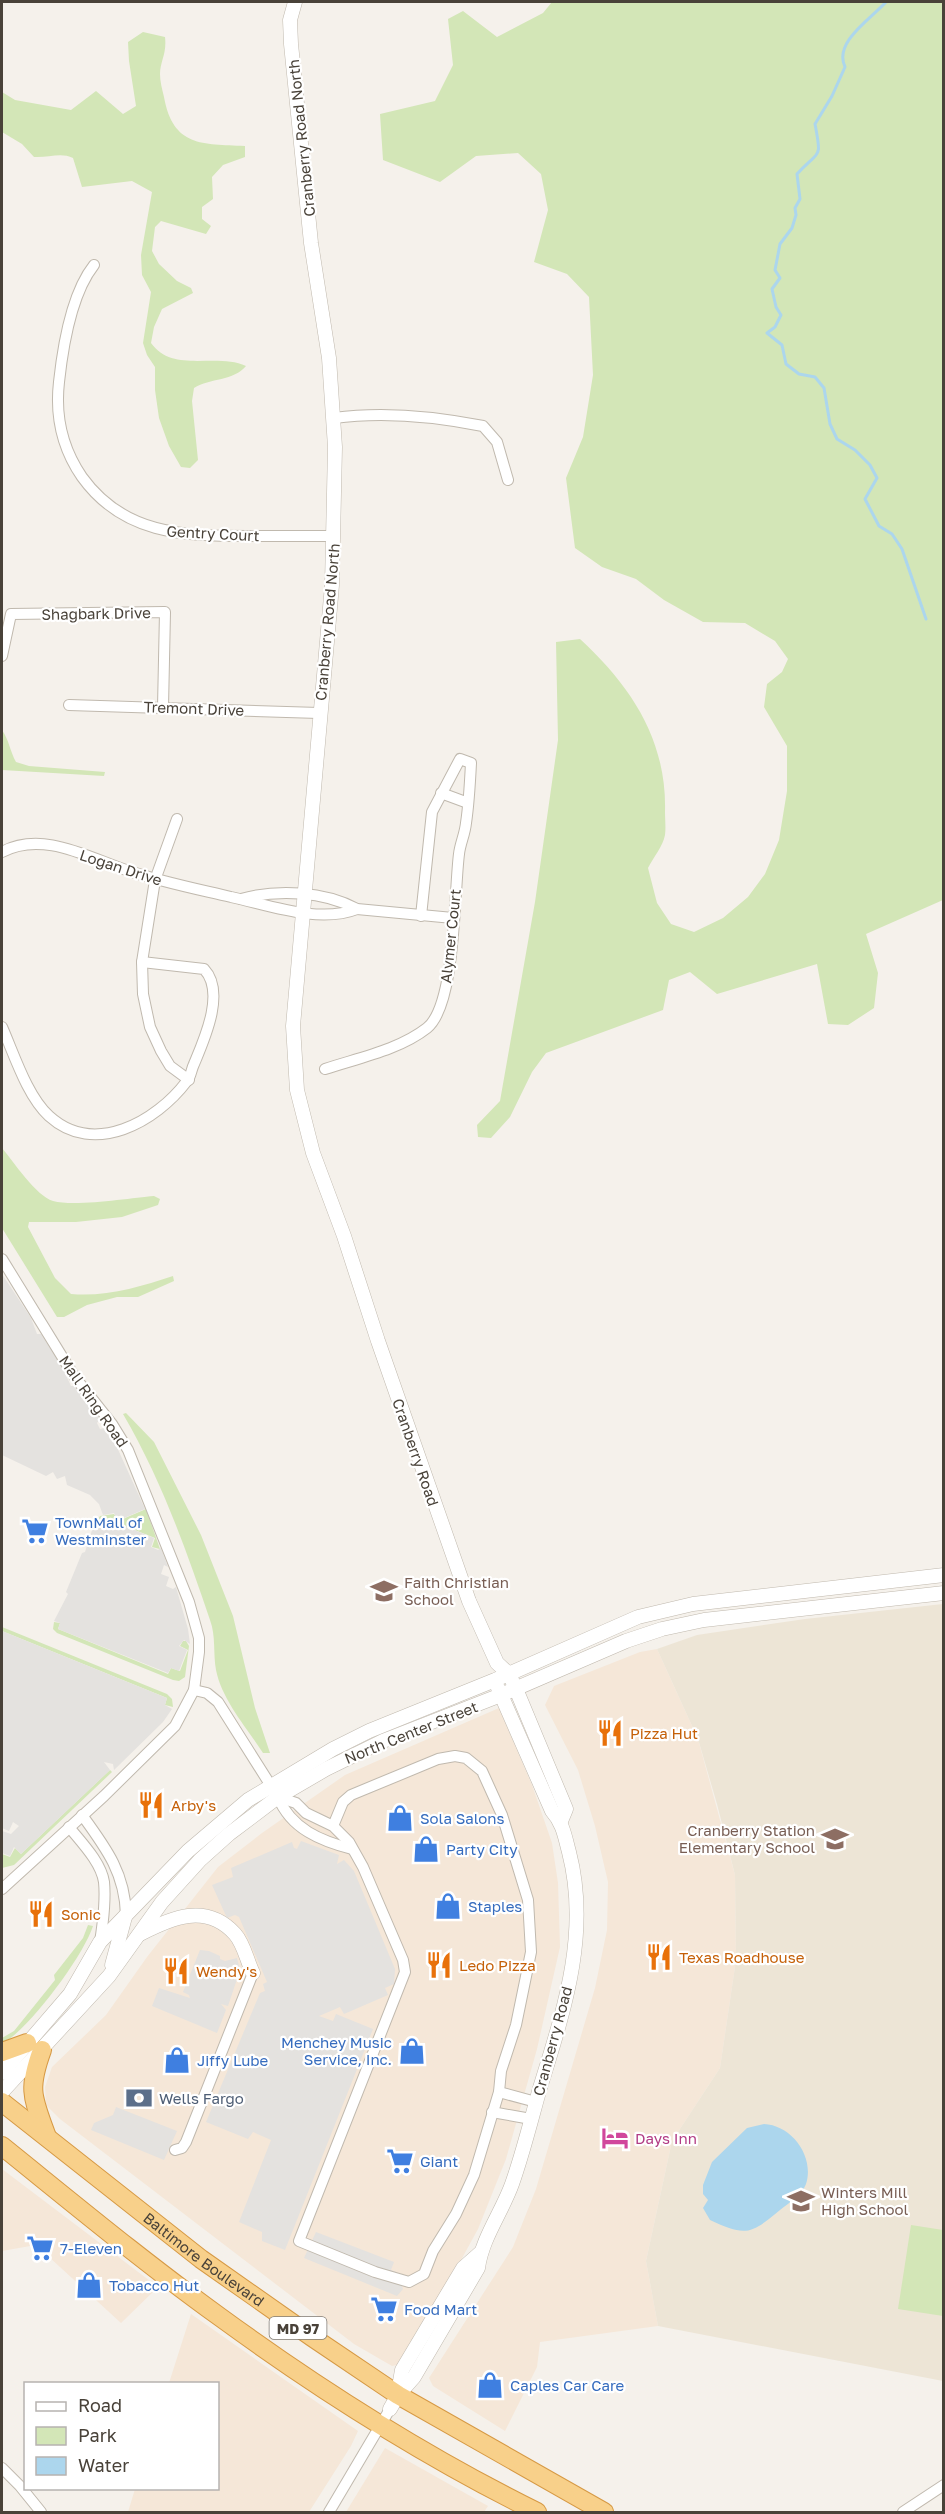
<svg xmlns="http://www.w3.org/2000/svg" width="945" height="2514" viewBox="0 0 945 2514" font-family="'Golos Text',sans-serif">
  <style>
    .commercial { fill: #f5e7d8 }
    .education { fill: #ede5d6 }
    .green { fill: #d3e6b7 }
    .parking { fill: #e4e2df }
    .water { fill: #acd6ed }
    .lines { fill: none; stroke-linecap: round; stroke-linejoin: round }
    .stream { stroke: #acd6ed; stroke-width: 3 }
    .minor-casing { stroke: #c0b9ae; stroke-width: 12 }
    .tertiary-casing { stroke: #c0b9ae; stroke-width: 15 }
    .trunk-casing { stroke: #d69944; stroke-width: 20 }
    .minor { stroke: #fff; stroke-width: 10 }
    .tertiary { stroke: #fff; stroke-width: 14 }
    .trunk { stroke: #f8d08a; stroke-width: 18 }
    .labels { text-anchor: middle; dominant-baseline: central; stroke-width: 4.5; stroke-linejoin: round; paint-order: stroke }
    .shield { fill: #fff; stroke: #807b74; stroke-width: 1.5 }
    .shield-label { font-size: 14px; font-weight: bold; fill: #494239 }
    .street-label { font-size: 15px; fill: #494239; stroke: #fff }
    .shop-label { font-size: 15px; fill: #366cbe; stroke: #fff; text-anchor: start }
    .education-label { font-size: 15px; fill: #785e54; stroke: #fff; text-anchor: start }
    .food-label { font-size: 15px; fill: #c56008; stroke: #fff; text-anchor: start }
    .service-label { font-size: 15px; fill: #4e5e75; stroke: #fff; text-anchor: start }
    .hotel-label { font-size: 15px; fill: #b23c85; stroke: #fff; text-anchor: start }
  </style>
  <rect width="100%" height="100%" fill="#f5f1eb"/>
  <g class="commercial">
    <path d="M657 1649 698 1739 735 1875 736 1960 720 2068 672 2141 646 2261 658 2326 540 2342 537 2367 505 2431 433 2386 429 2378 513 2247 536 2189 595 1988 607 1930 608 1882 595 1826 578 1770 545 1705 554 1686 640 1652Z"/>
    <path d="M499 1708 532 1785 552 1843 558 1883 560 1947 537 2049 506 2159 478 2229 413 2348 401 2364 392 2366 354 2344 60 2119 46 2105 45 2087 52 2067 106 2015 147 1957 218 1867 262 1833 345 1775Z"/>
    <path d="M2 2169 158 2287 121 2323 36 2245 2 2251Z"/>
    <path d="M191 2314 358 2431 351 2446 309 2512H128L135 2489 218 2488V2384L169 2383Z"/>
    <path d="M385 2448 488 2506 484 2512H346Z"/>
  </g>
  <path class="education" d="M943 1604V2381L658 2326 646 2261 672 2141 720 2068 736 1960 735 1875 717 1804 698 1739 657 1649 697 1635 805 1619Z"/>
  <g class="green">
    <path d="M552 2H943V900L866 934 878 973 874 1008 848 1025 828 1024 817 964 717 994 690 972 669 980 663 1010 546 1053 532 1072 510 1117 491 1138 478 1137 477 1125 500 1101 535 902 558 740 556 642 580 639C631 686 667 740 665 812 665 819 666 828 665 835 663 846 653 858 648 868L657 903 671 924 694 932 723 918 748 897 765 874 779 840 787 791V746L764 707 767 684 782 672 788 659 775 641 745 623 703 622 664 600 636 579 602 567 575 548 566 478 583 437 593 375 589 297 567 274 534 262 548 210 541 174 518 153 476 156 440 182 383 160 380 114 435 101 453 65 448 19 463 11 497 37 543 13Z"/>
    <path d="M143 32 165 37C167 54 160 61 160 74 160 81 162 89 164 97 173 147 202 144 245 146V157L223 165 212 177 213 199 202 207V219L211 226 206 234 161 221 155 227 152 251 159 264 177 281 191 288 193 293 162 309 154 327 151 343C173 374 216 352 246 366 234 381 210 378 194 388L192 401 198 460 190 468 181 467 169 446 159 418 155 390V367L147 355 143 343 151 292 142 275 141 255 152 192 132 181 82 187 73 158C61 152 48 158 34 157L22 144 2 132V92L15 100 71 110 96 91 123 114 136 106 129 61 128 42Z"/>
    <path d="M2 730C9 740 10 751 16 762L29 766 105 772 104 776 2 770Z"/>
    <path d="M2 1148C13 1161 36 1196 53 1201 75 1207 130 1198 154 1196L160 1199 158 1205 122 1217 76 1222H29L28 1227 55 1278 71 1294C106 1297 140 1287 173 1276L174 1281 138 1297H117L87 1305 64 1317H57L2 1228Z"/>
    <path d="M126 1413 154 1442 201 1535 233 1616 255 1708 270 1753H263C247 1728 222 1700 216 1670 213 1653 216 1636 210 1620 186 1549 161 1479 123 1414Z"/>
    <path d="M146 1509 160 1549 152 1547 155 1538 102 1517 98 1526 95 1523 100 1516 114 1514 118 1521Z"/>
    <path d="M54 1622 60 1623 58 1629 168 1674 171 1668 180 1671 188 1650 180 1646 183 1641H186L189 1646 185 1677 179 1681 173 1680 57 1633 53 1629Z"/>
    <path d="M2 1627 167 1694 172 1699 173 1707 165 1705 167 1698 2 1631Z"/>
    <path d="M110 1770 112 1772 14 1865 2 1868V1854L10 1857 15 1848 21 1854Z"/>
    <path d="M88 1925 93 1926C83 1957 29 2029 2 2044V2038L14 2031 55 1980 54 1975 83 1938Z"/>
    <path d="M911 2225 943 2230V2316L898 2309Z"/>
  </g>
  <g class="parking">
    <path d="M2 1274 31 1318 37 1334H41L64 1371 71 1386H74L100 1419 97 1423 100 1429 104 1428 108 1435 111 1434 145 1509 117 1521 114 1513 103 1515 99 1504 90 1495 67 1485 65 1476 57 1479 53 1472 46 1476 2 1455Z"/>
    <path d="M102 1517 154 1538 151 1547 158 1550 161 1548 168 1567 164 1565 161 1574 169 1577 166 1586 173 1589 176 1587 188 1629 190 1644 184 1640 179 1646 187 1650 179 1671 171 1668 168 1673 58 1629 60 1623 54 1621 68 1594 66 1592 82 1553 85 1552 94 1524 99 1526Z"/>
    <path d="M2 1631 167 1698 165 1705 172 1709 163 1722 114 1770 113 1764 104 1762 110 1770 21 1854 14 1847 10 1856 2 1853V1831L11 1834 19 1826 13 1822 9 1831 2 1828Z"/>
    <path d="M301 1841 339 1855 337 1864 344 1860 354 1871 395 1969 394 1984 385 1988 388 1995 344 2014 340 2007 319 2016 333 2021 336 2014 373 2029 285 2250 262 2241V2232L239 2222 271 2140 253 2132 248 2139 206 2122 260 1993 265 1991 263 1984 267 1982 239 1917 235 1915 227 1918 212 1885 233 1877 231 1868 292 1842 294 1848 297 1849Z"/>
    <path d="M200 1950 209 1951 220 1956V1959L225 1961 237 1958 240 1970 228 2006 221 2004 226 2010 217 2033 152 2006 159 1988 190 1998 189 1995 183 1992Z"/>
    <path d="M116 2107 177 2131 164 2160 91 2130 94 2123 113 2115Z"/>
    <path d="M316 2232 394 2262 391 2270 396 2272 403 2289 397 2296 304 2258Z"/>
  </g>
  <path class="water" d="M764 2124C791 2125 815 2156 806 2184 802 2195 789 2203 780 2210 751 2234 746 2237 710 2220L703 2208 708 2200 703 2194V2185L712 2162 747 2128Z"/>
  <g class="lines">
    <path class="stream" d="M886 2C872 18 833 42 845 67L832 96 815 124C822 160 820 149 797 174L800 199 795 208 796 215 792 228 780 244 775 270 780 278 772 289 776 307 781 315 775 327 767 333 782 345 786 364 799 374 815 377 824 388 830 424 837 439 855 450 870 465 877 478 865 499 879 526 892 534 902 549 926 619"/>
    <defs>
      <g id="minor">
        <path d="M94 265C71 294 63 345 59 382 55 417 62 448 82 477 123 534 182 536 247 536 276 536 304 536 333 536"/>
        <path d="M334 418C384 411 433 416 483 426L497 442 508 480"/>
        <path d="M2 656 11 614 165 612 163 707"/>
        <path d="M69 705 319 713"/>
        <path d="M441 793 468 803"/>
        <path d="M177 819 155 880 142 962 143 994 150 1027 161 1051 170 1066 189 1080"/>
        <path d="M2 852C43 830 89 858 129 871 162 882 197 889 231 897 269 905 319 924 357 909"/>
        <path d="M241 899C277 889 324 891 357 909L453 918"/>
        <path d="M2 1027C14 1054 27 1096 49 1116 94 1157 156 1122 187 1081 191 1077 191 1070 194 1064 204 1040 226 992 204 969L142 962"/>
        <path d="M325 1069C358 1058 399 1050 427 1028 456 1005 454 892 459 854 460 844 465 834 466 823 469 803 470 783 471 763L460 759 432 812 421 916"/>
        <path d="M2 1259 74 1376 112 1424 128 1450 189 1602 199 1638V1652L194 1690 175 1726 104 1796 2 1889"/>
        <path d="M194 1690 207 1693 218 1702 278 1797C291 1829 321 1841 352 1849"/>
        <path d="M278 1797 296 1803 306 1813 333 1826 349 1842 363 1867 403 1960 405 1972 299 2241 375 2272 409 2282 424 2274 433 2251 456 2214 474 2175 499 2092 501 2071 516 2025 531 1952 528 1900 502 1815 482 1771 466 1758 455 1756 438 1759 351 1795 343 1802 333 1826"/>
        <path d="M82 1815C106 1848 125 1873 126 1915"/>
        <path d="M69 1827C81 1842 101 1862 104 1882 106 1902 103 1923 100 1942"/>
        <path d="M499 2092 536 2102"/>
        <path d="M492 2112 531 2119"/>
        <path d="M175 2150 182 2148 186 2142 253 1973"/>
        <path d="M2 2468 20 2486 41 2512"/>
        <path d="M329 2512 390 2409"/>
        <path d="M903 2512 944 2485"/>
      </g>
      <g id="tertiary">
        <path d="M295 2 290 20 291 44 311 243 329 358 335 447 332 585 293 1026 297 1090 313 1153 344 1236 378 1341 469 1601 497 1663 509 1674 516 1689 566 1809 561 1821"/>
        <path d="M140 1934C171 1918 206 1902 235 1934 244 1944 247 1961 253 1973"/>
        <path d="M112 1965 125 1917"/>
        <path d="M2 2073 70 1994 100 1942 188 1851 248 1800 333 1749 369 1731 495 1680 638 1617 693 1604 944 1575"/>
        <path d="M2 2092 109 1976 162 1902 200 1860 229 1834 278 1797 326 1769 383 1741 501 1695 626 1641 662 1629 704 1620 944 1593"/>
        <path d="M398 2393 402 2370 463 2268 480 2253"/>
        <path d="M390 2409 398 2395 414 2377 478 2268C482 2238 502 2212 512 2184 523 2153 531 2120 540 2088 564 2010 590 1933 569 1852 565 1837 563 1823 552 1811L498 1688"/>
      </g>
      <g id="trunk">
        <path d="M42 2050C27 2091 33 2098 47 2137"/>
        <path d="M2 2052 27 2043"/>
        <path id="s1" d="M2 2102 201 2259 312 2337 398 2395 604 2512"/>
        <path d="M2 2146C74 2204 145 2263 220 2317 320 2390 426 2457 537 2512"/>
      </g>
    </defs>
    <use href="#minor" class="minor-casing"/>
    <use href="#tertiary" class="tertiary-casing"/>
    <use href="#trunk" class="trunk-casing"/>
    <use href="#minor" class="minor"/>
    <use href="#tertiary" class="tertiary"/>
    <use href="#trunk" class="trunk"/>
  </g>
  <defs>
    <symbol id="supermarket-bare" viewBox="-9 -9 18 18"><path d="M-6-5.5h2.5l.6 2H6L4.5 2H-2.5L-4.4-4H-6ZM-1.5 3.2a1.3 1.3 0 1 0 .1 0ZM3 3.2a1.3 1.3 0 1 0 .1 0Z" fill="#3f7fe0" stroke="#fff" stroke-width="2.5" paint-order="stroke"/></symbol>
    <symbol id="school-bare" viewBox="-9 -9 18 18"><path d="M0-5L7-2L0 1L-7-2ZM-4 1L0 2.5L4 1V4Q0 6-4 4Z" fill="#8d6e63" stroke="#fff" stroke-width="2.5" paint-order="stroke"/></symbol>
    <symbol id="restaurant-bare" viewBox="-9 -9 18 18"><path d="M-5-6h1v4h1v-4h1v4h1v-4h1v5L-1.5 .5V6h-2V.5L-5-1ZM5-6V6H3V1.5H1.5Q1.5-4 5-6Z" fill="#e8710a" stroke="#fff" stroke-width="2.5" paint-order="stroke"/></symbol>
    <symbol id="shop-bare" viewBox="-9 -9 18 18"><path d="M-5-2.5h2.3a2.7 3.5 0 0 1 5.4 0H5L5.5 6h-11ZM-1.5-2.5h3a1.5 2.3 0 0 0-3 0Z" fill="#3f7fe0" stroke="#fff" stroke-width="2.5" paint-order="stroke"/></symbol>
    <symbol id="bank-bare" viewBox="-9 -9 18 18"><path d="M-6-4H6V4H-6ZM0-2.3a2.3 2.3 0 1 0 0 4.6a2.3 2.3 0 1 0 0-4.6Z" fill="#5c6f8a" stroke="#fff" stroke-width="2.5" paint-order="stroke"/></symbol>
    <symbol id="hotel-bare" viewBox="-9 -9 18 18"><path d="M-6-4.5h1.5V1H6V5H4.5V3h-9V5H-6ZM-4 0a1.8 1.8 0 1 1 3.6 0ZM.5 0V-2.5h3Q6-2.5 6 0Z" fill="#d1479c" stroke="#fff" stroke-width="2.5" paint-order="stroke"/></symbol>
  </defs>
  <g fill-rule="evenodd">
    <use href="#supermarket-bare" x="16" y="1512" width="38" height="38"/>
    <use href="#school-bare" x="365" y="1572" width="38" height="38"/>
    <use href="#restaurant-bare" x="591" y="1714" width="38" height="38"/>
    <use href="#restaurant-bare" x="132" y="1786" width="38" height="38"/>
    <use href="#shop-bare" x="381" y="1799" width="38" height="38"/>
    <use href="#school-bare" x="816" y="1820" width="38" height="38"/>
    <use href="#shop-bare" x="407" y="1830" width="38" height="38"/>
    <use href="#shop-bare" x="429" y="1887" width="38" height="38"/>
    <use href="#restaurant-bare" x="22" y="1895" width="38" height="38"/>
    <use href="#restaurant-bare" x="640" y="1938" width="38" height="38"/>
    <use href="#restaurant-bare" x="420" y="1946" width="38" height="38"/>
    <use href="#restaurant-bare" x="157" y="1952" width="38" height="38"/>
    <use href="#shop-bare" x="393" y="2032" width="38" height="38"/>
    <use href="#shop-bare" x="158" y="2041" width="38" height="38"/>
    <use href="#bank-bare" x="120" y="2079" width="38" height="38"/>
    <use href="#hotel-bare" x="596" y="2119" width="38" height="38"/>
    <use href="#supermarket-bare" x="381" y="2142" width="38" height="38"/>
    <use href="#school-bare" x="782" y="2182" width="38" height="38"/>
    <use href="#supermarket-bare" x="21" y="2229" width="38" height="38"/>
    <use href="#shop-bare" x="70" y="2266" width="38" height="38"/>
    <use href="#supermarket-bare" x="365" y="2290" width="38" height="38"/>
    <use href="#shop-bare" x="471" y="2366" width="38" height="38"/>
  </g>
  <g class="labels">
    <rect class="shield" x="269.5" y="2317" width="57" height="22" rx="4.5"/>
    <g class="shield-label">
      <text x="298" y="2328">MD 97</text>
    </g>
    <g class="street-label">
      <text transform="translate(301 138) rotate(-96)">Cranberry Road North</text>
      <text transform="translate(213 533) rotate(3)">Gentry Court</text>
      <text transform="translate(96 613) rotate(-1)">Shagbark Drive</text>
      <text transform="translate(327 622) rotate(-85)">Cranberry Road North</text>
      <text transform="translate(194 708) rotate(2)">Tremont Drive</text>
      <text transform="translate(121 867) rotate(18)">Logan Drive</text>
      <text transform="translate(450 936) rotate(-84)">Alymer Court</text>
      <text transform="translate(94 1401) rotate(55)">Mall Ring Road</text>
      <text transform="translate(416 1452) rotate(71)">Cranberry Road</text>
      <text transform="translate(411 1732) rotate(-22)">North Center Street</text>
      <text transform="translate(552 2041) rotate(-75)">Cranberry Road</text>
      <text stroke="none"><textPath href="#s1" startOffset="256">Baltimore Boulevard</textPath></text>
    </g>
    <g class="shop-label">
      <text x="55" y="1522">TownMall of<tspan x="55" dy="17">Westminster</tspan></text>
      <text x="420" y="1818">Sola Salons</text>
      <text x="446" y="1849">Party City</text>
      <text x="468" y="1906">Staples</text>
      <text x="392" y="2042" text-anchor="end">Menchey Music<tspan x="392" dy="17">Service, Inc.</tspan></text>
      <text x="197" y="2060">Jiffy Lube</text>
      <text x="420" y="2161">Giant</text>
      <text x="60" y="2248">7-Eleven</text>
      <text x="109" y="2285">Tobacco Hut</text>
      <text x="404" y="2309">Food Mart</text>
      <text x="510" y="2385">Caples Car Care</text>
    </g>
    <g class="education-label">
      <text x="404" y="1582">Faith Christian<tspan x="404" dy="17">School</tspan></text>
      <text x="815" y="1830" text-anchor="end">Cranberry Station<tspan x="815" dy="17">Elementary School</tspan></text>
      <text x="821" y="2192">Winters Mill<tspan x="821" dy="17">High School</tspan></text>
    </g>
    <g class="food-label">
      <text x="630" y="1733">Pizza Hut</text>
      <text x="171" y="1805">Arby's</text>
      <text x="61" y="1914">Sonic</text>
      <text x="679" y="1957">Texas Roadhouse</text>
      <text x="459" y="1965">Ledo Pizza</text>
      <text x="196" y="1971">Wendy's</text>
    </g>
    <g class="service-label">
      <text x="159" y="2098">Wells Fargo</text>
    </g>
    <g class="hotel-label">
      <text x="635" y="2138">Days Inn</text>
    </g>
  </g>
  <rect width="945" height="2514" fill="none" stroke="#494239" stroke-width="6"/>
  <rect x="24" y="2382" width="195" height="108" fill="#ffffff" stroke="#b6b3b0" stroke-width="1.5"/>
  <rect x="36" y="2402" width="30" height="9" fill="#ffffff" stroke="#b6b3b0" stroke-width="1.5"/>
  <text x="78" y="2412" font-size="18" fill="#494239">Road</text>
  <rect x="36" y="2427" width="30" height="18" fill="#d3e6b7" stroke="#b6b3b0" stroke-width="1.5"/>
  <text x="78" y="2442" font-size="18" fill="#494239">Park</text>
  <rect x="36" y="2457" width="30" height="18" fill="#acd6ed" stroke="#b6b3b0" stroke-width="1.5"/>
  <text x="78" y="2472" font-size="18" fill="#494239">Water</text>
</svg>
